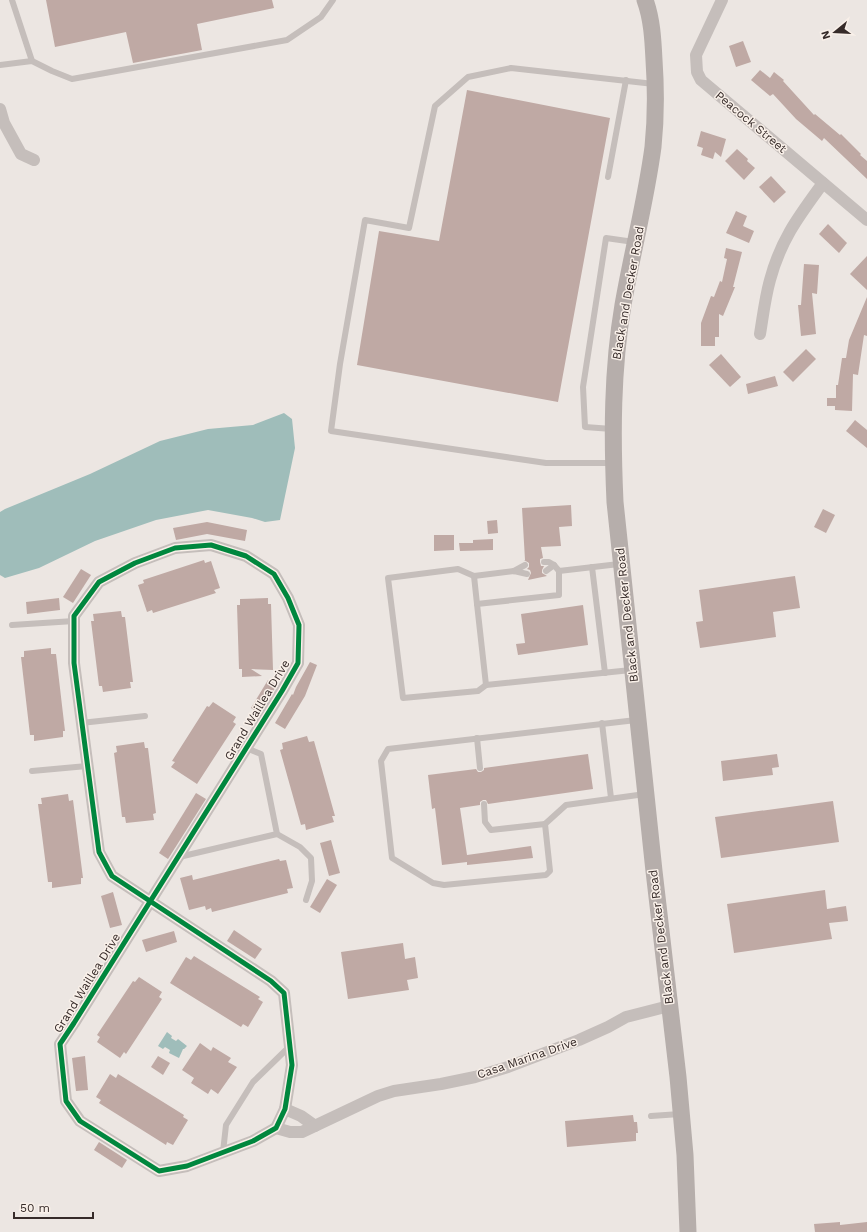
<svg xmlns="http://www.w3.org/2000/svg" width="867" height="1232" viewBox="0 0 867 1232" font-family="'Work Sans',sans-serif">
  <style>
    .water { fill: #9fbdba }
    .building { fill: #bfa9a4 }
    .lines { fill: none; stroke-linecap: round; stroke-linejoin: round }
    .service { stroke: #c5bebb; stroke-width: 6 }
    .minor { stroke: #c5bebb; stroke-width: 12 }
    .secondary { stroke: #b6aeab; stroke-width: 17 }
    .cycleway-casing { stroke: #f9f0e9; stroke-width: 8 }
    .cycleway { stroke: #00873e; stroke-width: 5 }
    .labels { text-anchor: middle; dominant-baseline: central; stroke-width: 3; stroke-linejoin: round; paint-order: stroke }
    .street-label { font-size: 12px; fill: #362b29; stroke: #f9f0e9 }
  </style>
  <rect width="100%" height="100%" fill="#ece6e2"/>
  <g class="water">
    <path d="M284 413 292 419 295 448 280 520 265 522 252 518 208 510 156 520 95 541 39 568 5 578 0 575V512L5 509 90 474 160 441 208 429 253 425Z"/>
    <path d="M167 1032 172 1036 171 1038 176 1041 178 1039 187 1046 184 1049H183L179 1058 169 1053 170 1050 165 1047 163 1049 158 1046Z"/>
  </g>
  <g class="building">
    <path d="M46 0H272L274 8 197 24 202 50 133 63 126 32 55 47Z"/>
    <path d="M743 41 751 62 736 67 729 46Z"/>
    <path d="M760 70 770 78 774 72 784 80 783 81 814 115 815 114 840 135 841 134 861 154 860 155 867 161V179L824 138 822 141 796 119 773 94 770 96 751 80Z"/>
    <path d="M467 90 610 118 558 402 357 365 379 231 439 241Z"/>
    <path d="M701 131 726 139 721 157 715 152 713 159 701 155 703 148 697 146Z"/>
    <path d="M737 149 748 159 747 161 755 168 744 180 725 161Z"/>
    <path d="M771 176 786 192 774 203 759 187Z"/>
    <path d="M736 211 747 216 743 226 754 231 749 243 726 233Z"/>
    <path d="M828 224 847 243 839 253 819 234Z"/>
    <path d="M726 248 742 252 733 287H735L723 316 719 314V337H715V346H701V323L711 296 714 297 720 281 722 282 727 259 724 258Z"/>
    <path d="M867 256V290L850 274Z"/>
    <path d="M804 264 819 265 817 294 812 293 816 334 801 336 798 305H801Z"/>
    <path d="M867 297V336L864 335 858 375 853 374 852 411 835 410V406H827V398H836V385H838L842 358H846L849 340Z"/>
    <path d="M806 349 816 359 793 382 783 372Z"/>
    <path d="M721 354 741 377 730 387 709 365Z"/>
    <path d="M775 376 778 386 748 394 746 384Z"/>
    <path d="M855 420 867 430V448L846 431Z"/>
    <path d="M571 505 572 526 559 527 561 546 541 547 543 558 540 559V562L541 566H544L542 570V573L547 576 528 580 531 573 530 570 527 569 529 567V563L524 560H525L522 508Z"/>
    <path d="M823 509 835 515 826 533 814 527Z"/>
    <path d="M497 520 498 533 488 534 487 521Z"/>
    <path d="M207 522 247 530 245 541 207 534 176 540 173 528Z"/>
    <path d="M434 535H454V550L434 551Z"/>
    <path d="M493 539V550L460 551 459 543H473V540Z"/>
    <path d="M204 560 205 563 211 561 220 588 214 590 216 593 153 613 152 610 147 612 138 585 144 583 143 580Z"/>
    <path d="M81 569 91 575 73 603 63 597Z"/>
    <path d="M795 576 800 608 773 612 776 637 700 648 696 622 703 621 699 590Z"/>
    <path d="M59 598 60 610 27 614 26 602Z"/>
    <path d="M268 598V604H271L273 670 251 669 262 676 242 677V669H239L237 605H240V599Z"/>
    <path d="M583 605 588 645 518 655 516 644 525 643 521 614Z"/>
    <path d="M121 611 122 617H125L133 682H130L131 688 103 692 102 686H99L91 621H94L93 614Z"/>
    <path d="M51 648V654H56L65 731H63V737L34 741V735H30L21 657H24V651Z"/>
    <path d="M310 662 317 665 305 696 285 729 275 723 292 694 293 695 296 687Z"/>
    <path d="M268 680 277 685 259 713 251 708Z"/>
    <path d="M213 702 236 717 233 722 236 724 197 784 171 767 175 762 172 761 207 706 209 707Z"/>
    <path d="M307 736 309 742 314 741 335 816H332L334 822 306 830 305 824 301 825 280 750 283 749 282 743Z"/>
    <path d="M144 742 145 748H148L156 813 153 814 154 820 126 823 125 817H122L114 753 117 752 116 746Z"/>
    <path d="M588 754 593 789 488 804 486 800H483L480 802V805L460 808 467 855 531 846 533 858 467 865V862L442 865 435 808 432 809 428 775 476 769 478 772H481L484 770V768Z"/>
    <path d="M777 754 779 767 772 768 773 775 723 781 721 761Z"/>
    <path d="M196 793 206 799 168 859 159 853Z"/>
    <path d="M68 794 69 801 73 800 83 878H81V884L52 888V882H48L38 804H42L41 798Z"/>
    <path d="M833 801 839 842 721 858 715 817Z"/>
    <path d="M331 840 340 873 329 876 320 843Z"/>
    <path d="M279 859 280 861 286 860 293 888 287 889 288 893 212 912 211 908 206 910 205 906 189 910 180 878 192 875 193 880Z"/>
    <path d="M327 879 337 885 320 913 310 907Z"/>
    <path d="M825 890 827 909 846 906 848 921 829 923 832 939 734 953 727 904Z"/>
    <path d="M113 892 122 925 110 928 101 896Z"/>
    <path d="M234 930 262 949 255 959 227 941Z"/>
    <path d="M174 931 177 942 146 952 142 940Z"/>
    <path d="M403 943 405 959 415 957 418 978 407 980 409 990 348 999 341 952Z"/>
    <path d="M194 956 260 997 258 999 263 1002 248 1027 243 1024 241 1027 170 983 186 957 191 960Z"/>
    <path d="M139 977 162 992 159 997 162 999 126 1054 124 1052 120 1058 97 1042 100 1037 97 1035 133 981 135 982Z"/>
    <path d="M200 1043 211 1051 213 1047 231 1058 228 1062 237 1067 218 1094 211 1089 208 1094 191 1083 194 1078 182 1070Z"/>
    <path d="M85 1056 88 1090 76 1091 72 1058Z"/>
    <path d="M158 1056 170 1063 163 1075 151 1067Z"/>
    <path d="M110 1074 116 1078 118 1074 184 1115 183 1117 188 1120 173 1145 167 1142 166 1145 99 1103 101 1100 96 1097Z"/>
    <path d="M633 1115 634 1122H637L638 1133H636V1141L567 1147 565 1121Z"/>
    <path d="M99 1142 127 1160 122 1168 94 1150Z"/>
    <path d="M840 1222V1225L867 1222V1232H815L814 1224Z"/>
  </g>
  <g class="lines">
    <g class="service">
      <path d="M12 0 32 61"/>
      <path d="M0 65 32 61 52 71 72 79 287 40 321 17 333 0"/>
      <path d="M608 177 626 80"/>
      <path d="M612 429 585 427 583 387 606 238 634 242"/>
      <path d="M612 463H546L331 431 340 364 365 220 409 228 435 106 468 77 511 68 654 84"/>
      <path d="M544 562H549L554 565"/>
      <path d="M619 564 559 571V595L477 604 486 685 631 670"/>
      <path d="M592 567 605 673"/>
      <path d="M514 571 525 565"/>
      <path d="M546 571 554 565 559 571"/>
      <path d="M474 576 477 604"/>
      <path d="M12 625 74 621"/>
      <path d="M486 685 478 691 403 698 388 578 458 569 474 576 514 571 527 574"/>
      <path d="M636 720 388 749 381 761 392 858 433 883 444 885 546 875 550 871 545 824 566 805 645 794"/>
      <path d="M81 723 145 716"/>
      <path d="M602 723 611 798"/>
      <path d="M477 738 480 768"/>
      <path d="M32 771 87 766"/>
      <path d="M484 804 485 822 491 830 545 824"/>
      <path d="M277 834 300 847 311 858 312 881 306 900"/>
      <path d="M179 857 277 834 261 754 246 748"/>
      <path d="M651 1116 680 1114"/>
      <path d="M223 1152 226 1125 253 1082 289 1047"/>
    </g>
    <g class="minor">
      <path d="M722 0 696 55 697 72 701 80 867 220"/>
      <path d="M0 109 4 123 21 154 34 160"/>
      <path d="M760 334C763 316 765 298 770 280 781 239 799 216 823 183"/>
      <path d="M285 1109 301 1116 315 1126"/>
      <path d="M276 1128 253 1141 187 1166 159 1171 80 1121 66 1101 60 1044 74 1023 282 691 298 663 299 625 288 598 274 574 246 556 211 545 175 548 135 563 99 582 74 616V663L99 852 112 876 271 981 284 993 292 1065 285 1109 276 1128"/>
      <path d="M276 1128 290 1132H302L378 1096 394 1091 441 1084 475 1077 508 1067 579 1040 608 1027 626 1017 669 1006"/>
    </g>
    <path class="secondary" d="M645 0C652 19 653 40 654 60 656 89 656 118 653 147 646 200 632 253 623 305 612 370 612 436 615 502L654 871 678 1077 685 1155 688 1232"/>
    <defs>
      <path id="cycleway" d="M276 1128 253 1141 187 1166 159 1171 80 1121 66 1101 60 1044 74 1023 282 691 298 663 299 625 288 598 274 574 246 556 211 545 175 548 135 563 99 582 74 616V663L99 852 112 876 271 981 284 993 292 1065 285 1109 276 1128"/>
    </defs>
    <use href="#cycleway" class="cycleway-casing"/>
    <use href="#cycleway" class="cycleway"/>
  </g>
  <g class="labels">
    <g class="street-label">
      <text transform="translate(751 122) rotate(40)">Peacock Street</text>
      <text transform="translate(628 293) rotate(-80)">Black and Decker Road</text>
      <text transform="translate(627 615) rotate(-96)">Black and Decker Road</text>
      <text transform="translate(257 710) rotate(-59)">Grand Waillea Drive</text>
      <text transform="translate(661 937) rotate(-97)">Black and Decker Road</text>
      <text transform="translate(87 983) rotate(-58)">Grand Waillea Drive</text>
      <text transform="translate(527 1058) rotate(-19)">Casa Marina Drive</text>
    </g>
  </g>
  <g transform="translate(835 32) rotate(252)" stroke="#f9f0e9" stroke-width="3" paint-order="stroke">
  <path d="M0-3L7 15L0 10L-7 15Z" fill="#362b29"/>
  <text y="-6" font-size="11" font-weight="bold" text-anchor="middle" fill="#362b29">N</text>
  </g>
  <path d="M14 1212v6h79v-6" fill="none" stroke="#362b29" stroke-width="2"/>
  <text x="20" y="1212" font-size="12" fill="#362b29" stroke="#f9f0e9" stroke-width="3" paint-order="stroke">50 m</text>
</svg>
